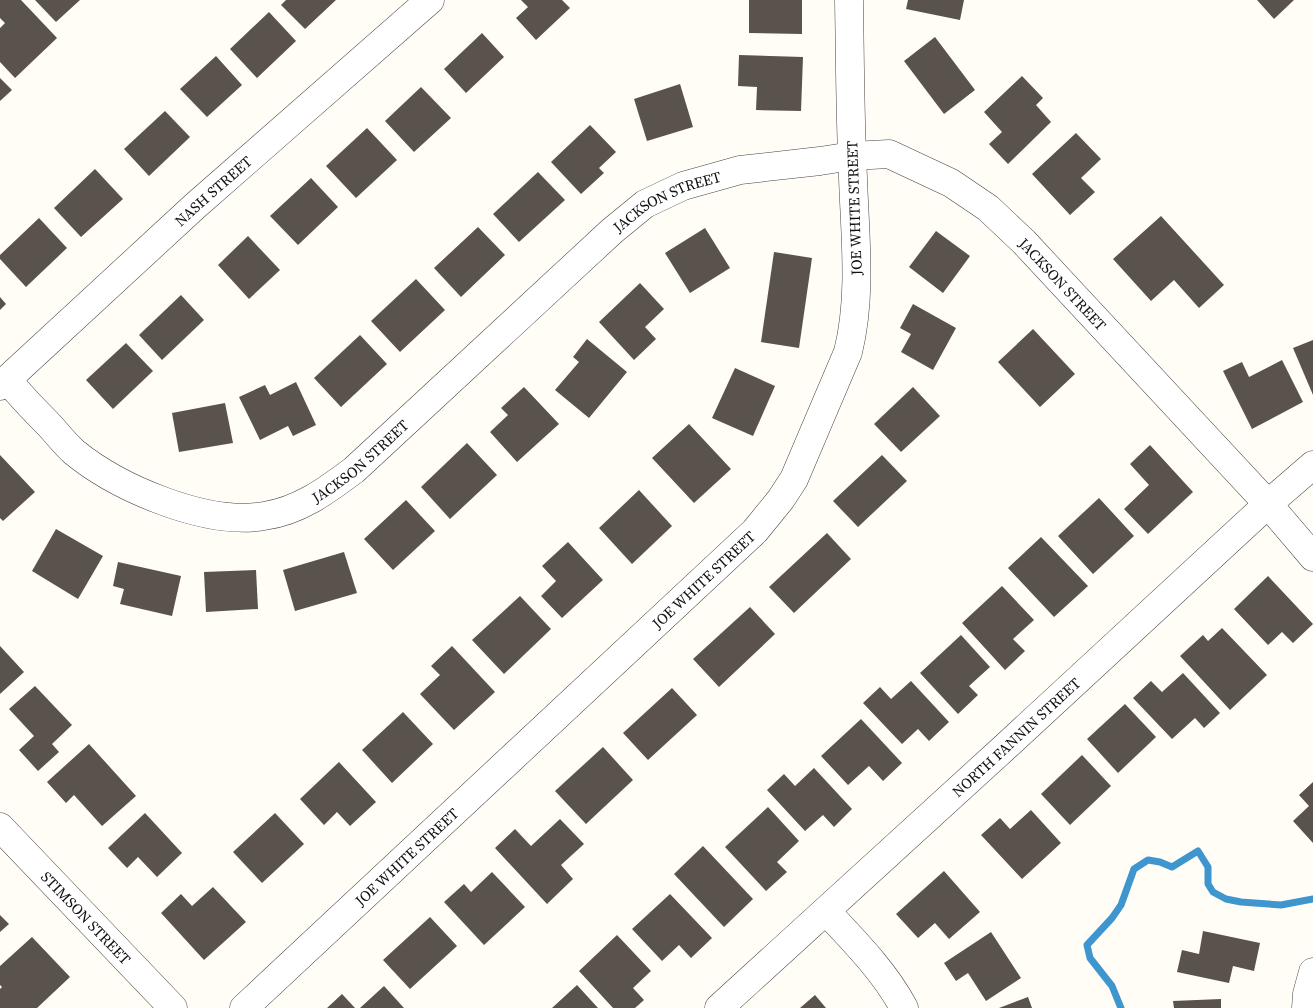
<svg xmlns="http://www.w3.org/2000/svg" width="1313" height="1008" viewBox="0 0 1313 1008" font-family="'Source Serif 4',serif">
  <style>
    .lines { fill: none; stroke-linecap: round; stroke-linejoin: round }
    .stream { stroke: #3f96cf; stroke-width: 7 }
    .building { fill: #5a524d }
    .minor-casing { stroke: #444; stroke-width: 29 }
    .minor { stroke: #fff; stroke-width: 28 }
    .labels { text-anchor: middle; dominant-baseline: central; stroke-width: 5; stroke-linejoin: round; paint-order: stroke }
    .street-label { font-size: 15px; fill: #111; stroke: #fff }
  </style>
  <rect width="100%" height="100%" fill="#fffdf5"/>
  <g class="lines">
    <path class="stream" d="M1121 1008 1112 986 1090 958 1087 945 1112 918 1121 905 1134 869 1148 860 1160 862 1172 867 1198 851 1208 867V884L1213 892 1226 899 1241 902 1281 905 1313 899"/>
  </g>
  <g class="building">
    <path d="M0 0H21L57 38 15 78 0 62V28L5 23 0 18Z"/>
    <path d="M35 0H80L56 22Z"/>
    <path d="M286 0H336L305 29 281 5Z"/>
    <path d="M521 0H562L570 8 536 40 516 18 528 7Z"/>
    <path d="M749 0H802V34L749 33Z"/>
    <path d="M908 0H964L960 20 906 9Z"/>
    <path d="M1257 0H1294L1274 19Z"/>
    <path d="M269 12 296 41 257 78 230 49Z"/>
    <path d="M482 33 504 57 466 93 444 69Z"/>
    <path d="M935 37 975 90 944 114 904 61Z"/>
    <path d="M739 55 803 57 801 111 756 110 757 87 738 86Z"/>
    <path d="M216 56 242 85 207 117 180 89Z"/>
    <path d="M1022 76 1043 98 1036 105 1051 122 1008 164 989 144 1002 132 984 112Z"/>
    <path d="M0 78 12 90 0 101Z"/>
    <path d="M680 84 693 127 647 141 634 99Z"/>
    <path d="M421 87 451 118 414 152 385 121Z"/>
    <path d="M165 111 190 137 149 176 124 149Z"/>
    <path d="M590 125 616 152 599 168 604 173 581 194 551 162Z"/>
    <path d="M367 128 397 160 356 198 326 166Z"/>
    <path d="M1076 133 1101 159 1081 178 1095 192 1070 215 1032 174Z"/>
    <path d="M95 169 123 199 81 237 54 208Z"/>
    <path d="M538 172 565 200 519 242 493 214Z"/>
    <path d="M311 178 338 207 298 245 270 216Z"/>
    <path d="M1161 216 1224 285 1199 308 1174 280 1151 301 1113 259Z"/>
    <path d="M39 218 67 248 26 287 0 259V255Z"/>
    <path d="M478 227 505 255 461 297 434 268Z"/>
    <path d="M705 228 730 268 690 293 665 253Z"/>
    <path d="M936 231 970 256 943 293 909 267Z"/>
    <path d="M248 236 280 270 249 299 218 265Z"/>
    <path d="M774 252 812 258 799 348 761 342Z"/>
    <path d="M416 279 445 310 400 352 371 321Z"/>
    <path d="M640 283 664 309 645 327 656 339 634 360 599 322Z"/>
    <path d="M181 295 204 320 162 360 139 335Z"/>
    <path d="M0 297 6 304 0 310Z"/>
    <path d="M913 304 956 328 933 370 901 352 911 334 900 328Z"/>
    <path d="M1033 329 1075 374 1040 407 998 362Z"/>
    <path d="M360 335 387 364 341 407 314 378Z"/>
    <path d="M587 339 627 372 589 418 555 390 579 362 573 357Z"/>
    <path d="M1313 340V395L1293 348Z"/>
    <path d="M126 343 153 371 113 409 86 380Z"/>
    <path d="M1282 360 1303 402 1252 429 1223 371 1242 362 1249 377Z"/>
    <path d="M735 368 775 386 753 436 712 418Z"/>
    <path d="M296 382 316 425 293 436 288 426 260 440 239 397 265 385 270 395Z"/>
    <path d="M524 387 559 424 517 462 490 432 508 415 501 408Z"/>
    <path d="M913 387 940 416 901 452 874 424Z"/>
    <path d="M225 403 233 443 179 452 172 413Z"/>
    <path d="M689 424 731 469 694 503 652 458Z"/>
    <path d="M467 443 497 475 450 519 421 487Z"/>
    <path d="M1150 445 1193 492 1148 534 1124 509 1149 485 1130 464Z"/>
    <path d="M0 455 35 492 3 521 0 518Z"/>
    <path d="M882 455 907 481 858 527 833 501Z"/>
    <path d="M639 490 672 526 632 564 599 528Z"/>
    <path d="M1099 498 1134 536 1093 574 1058 536Z"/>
    <path d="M406 500 435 531 393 570 364 539Z"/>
    <path d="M56 529 103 556 78 599 32 571Z"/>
    <path d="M827 533 851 559 794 613 769 587Z"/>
    <path d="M1041 537 1088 586 1054 617 1008 568Z"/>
    <path d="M568 542 603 580 562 618 541 596 556 581 542 566Z"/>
    <path d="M344 552 357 593 295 611 283 570Z"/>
    <path d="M118 562 181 576 172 616 120 604 124 589 113 586Z"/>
    <path d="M256 570 258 609 206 612 204 572Z"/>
    <path d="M1268 576 1313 624 1293 643 1282 632 1268 645 1234 609Z"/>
    <path d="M1002 586 1034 620 1013 639 1025 651 1005 670 962 623Z"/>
    <path d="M520 596 551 629 504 674 472 640Z"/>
    <path d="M750 607 775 634 719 687 693 659Z"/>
    <path d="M1222 628 1267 675 1230 710 1180 656 1203 635 1208 641Z"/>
    <path d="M961 635 990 667 969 686 978 695 958 714 920 673Z"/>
    <path d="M0 646 24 672 0 694Z"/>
    <path d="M452 646 495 692 454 730 420 694 440 675 431 666Z"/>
    <path d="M1183 673 1220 713 1204 728 1195 718 1172 739 1133 698 1151 681 1162 692Z"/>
    <path d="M911 681 949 722 929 741 918 729 902 744 863 703 880 687 891 699Z"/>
    <path d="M35 686 72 725 52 744 59 752 38 771 19 750 34 736 9 709Z"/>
    <path d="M672 688 697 715 648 760 623 733Z"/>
    <path d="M1125 704 1156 737 1118 773 1087 739Z"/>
    <path d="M403 712 433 744 392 783 362 750Z"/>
    <path d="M861 719 902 763 883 781 869 766 848 785 821 756Z"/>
    <path d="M89 744 136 796 102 826 74 795 66 803 47 782Z"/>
    <path d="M603 747 633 780 586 824 555 791Z"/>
    <path d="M1082 755 1111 786 1070 825 1041 794Z"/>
    <path d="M339 762 376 802 350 826 337 812 324 825 300 799Z"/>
    <path d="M814 768 852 809 834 827 823 815 805 831 767 790 784 774 795 786Z"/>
    <path d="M1313 782V843L1293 821 1309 806 1299 795Z"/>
    <path d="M768 807 799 841 777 862 787 872 766 891 725 847Z"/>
    <path d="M1031 810 1061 843 1022 879 981 835 1000 818 1010 829Z"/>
    <path d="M145 813 182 853 157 877 138 857 127 868 108 848Z"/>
    <path d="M275 813 304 844 262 883 233 852Z"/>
    <path d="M560 819 584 844 561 865 573 879 547 904 495 848 515 829 531 846Z"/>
    <path d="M703 846 753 899 724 927 674 874Z"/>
    <path d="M944 871 980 912 949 939 935 923 918 938 896 914Z"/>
    <path d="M492 872 525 907 484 945 444 902 464 884 471 892Z"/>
    <path d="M213 887 246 922 204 960 161 913 181 894 192 906Z"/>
    <path d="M670 894 712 938 691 958 679 945 662 961 632 929Z"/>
    <path d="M0 915 9 924 0 932Z"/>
    <path d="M430 917 457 946 410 989 383 960Z"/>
    <path d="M1203 931 1260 943 1254 971 1233 966 1229 983 1177 972 1182 950 1199 954Z"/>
    <path d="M991 932 1021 978 986 1001 968 973 956 981 944 963Z"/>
    <path d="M617 935 651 971 633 988 644 1000 635 1008H613L579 971Z"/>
    <path d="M32 937 70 977 37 1008H0V989L2 987 0 985V966Z"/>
    <path d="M577 985 598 1008H552Z"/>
    <path d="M384 986 404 1008H360Z"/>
    <path d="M342 994 355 1008H327Z"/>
    <path d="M815 995 826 1008H800Z"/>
    <path d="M1028 997 1032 1008H999Z"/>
    <path d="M1221 999V1008H1174L1173 1001Z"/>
  </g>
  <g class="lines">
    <defs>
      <g id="minor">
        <path id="s1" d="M7 380C21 396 36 412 51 427 58 435 66 445 74 452 118 488 206 526 264 516 299 511 326 491 354 470L612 231 645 204 683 186 740 170 820 161 852 156 889 154 951 183 988 208 1024 242 1268 504 1313 557"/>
        <path id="s2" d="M0 386 195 206 430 0"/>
        <path id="s3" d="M0 827 173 1008"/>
        <path d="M826 911C854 941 885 972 904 1008"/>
        <path id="s4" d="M244 1008 755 531 781 499 794 479 848 352C862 296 855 236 853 178 850 119 850 59 849 0"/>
        <path id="s5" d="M719 1008 1004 748 1268 504 1313 465"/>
        <path d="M1306 1008 1307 994 1313 972"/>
      </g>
    </defs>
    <use href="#minor" class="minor-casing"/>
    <use href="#minor" class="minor"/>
  </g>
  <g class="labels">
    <g class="street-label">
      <text stroke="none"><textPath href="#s2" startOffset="289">NASH STREET</textPath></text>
      <text stroke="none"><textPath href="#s1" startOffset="821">JACKSON STREET</textPath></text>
      <text transform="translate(854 208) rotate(-92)">JOE WHITE STREET</text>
      <text stroke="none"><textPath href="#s1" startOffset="1271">JACKSON STREET</textPath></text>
      <text stroke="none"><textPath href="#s1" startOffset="416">JACKSON STREET</textPath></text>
      <text stroke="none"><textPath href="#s4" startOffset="628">JOE WHITE STREET</textPath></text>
      <text stroke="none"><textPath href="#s5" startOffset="402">NORTH FANNIN STREET</textPath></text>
      <text stroke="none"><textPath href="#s4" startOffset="222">JOE WHITE STREET</textPath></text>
      <text stroke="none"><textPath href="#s3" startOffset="125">STIMSON STREET</textPath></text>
    </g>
  </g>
</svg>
